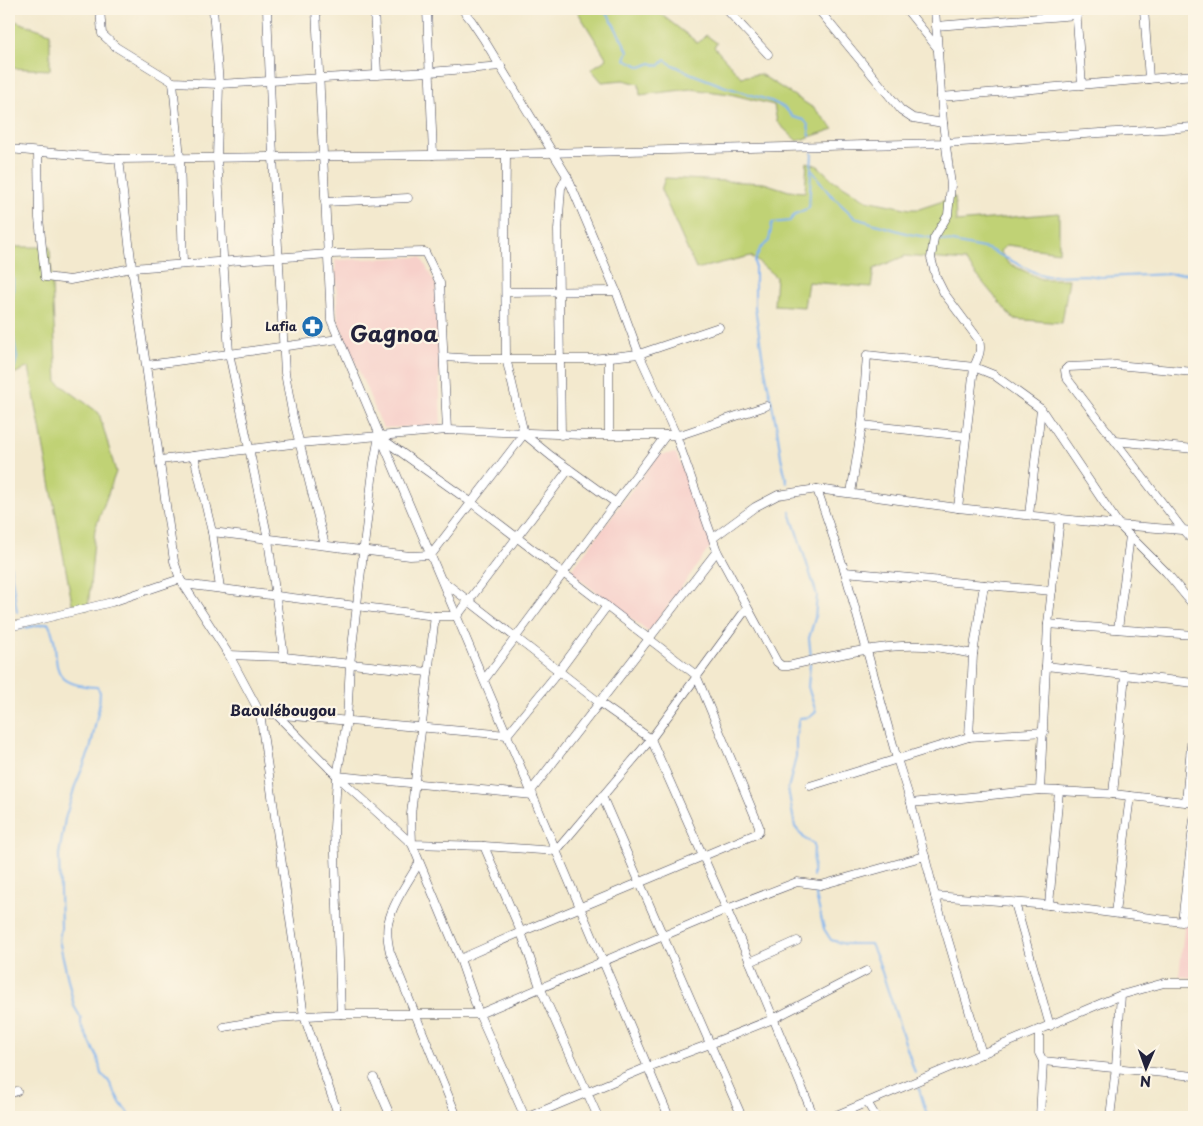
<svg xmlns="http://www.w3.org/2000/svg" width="1203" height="1126" viewBox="0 0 1203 1126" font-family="'Playpen Sans',sans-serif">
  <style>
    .built { fill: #f7d0ca }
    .green { fill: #c0d275; stroke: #717a58 }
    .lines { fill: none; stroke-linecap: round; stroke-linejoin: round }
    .stream { stroke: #81b5ef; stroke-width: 2 }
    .minor-casing { stroke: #414051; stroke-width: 9 }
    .minor { stroke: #fff; stroke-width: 8 }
    .labels { text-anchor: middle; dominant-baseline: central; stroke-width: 4.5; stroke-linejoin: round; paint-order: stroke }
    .poi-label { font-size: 12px; font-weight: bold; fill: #22223b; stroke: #fcf5e5; text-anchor: end }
    .quarter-label { font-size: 15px; font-weight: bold; fill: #22223b; stroke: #fcf5e5 }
    .town-label { font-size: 22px; font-weight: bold; fill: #22223b; stroke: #fcf5e5 }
  </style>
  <rect width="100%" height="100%" fill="#fcf5e5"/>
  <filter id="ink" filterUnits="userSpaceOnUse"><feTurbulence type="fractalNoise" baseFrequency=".02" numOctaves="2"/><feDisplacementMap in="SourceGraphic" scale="10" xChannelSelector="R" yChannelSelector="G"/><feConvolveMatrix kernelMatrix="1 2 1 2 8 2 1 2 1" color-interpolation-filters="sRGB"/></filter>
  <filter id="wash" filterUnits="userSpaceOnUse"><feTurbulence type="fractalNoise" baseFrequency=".0096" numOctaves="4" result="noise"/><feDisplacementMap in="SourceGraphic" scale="20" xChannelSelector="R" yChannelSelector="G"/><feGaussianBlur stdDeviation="1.12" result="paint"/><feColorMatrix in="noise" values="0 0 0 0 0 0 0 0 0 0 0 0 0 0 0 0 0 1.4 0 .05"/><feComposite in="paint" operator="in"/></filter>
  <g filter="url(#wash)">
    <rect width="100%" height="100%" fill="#f3e9ce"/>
    <g class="built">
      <path d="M421 257 436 285 441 426 383 428 338 321 335 260Z"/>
      <path d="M676 453 713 543 649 632 570 572 658 455Z"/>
      <path d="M1194 836V978L1179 976Z"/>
    </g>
    <g class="green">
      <path d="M576 9H654L698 43 706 35 717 43 714 47 741 77 760 74 815 109 834 129 797 141 777 122 774 105 730 94 691 89 640 95 639 84 623 80 602 82 591 69 607 59Z"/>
      <path d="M9 19 50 33V70L9 68Z"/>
      <path d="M807 162 818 166 833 180 866 200 910 209H919L955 197 956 222 1059 213V252L1007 245 1000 251 1008 263 1041 279H1069L1062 323 1013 319 965 261 905 256 874 269 871 287 808 282 804 307 774 305 776 277 751 256 696 269 661 190 665 178 764 183 789 191 805 192Z"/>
      <path d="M9 240 17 247H50L57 382 99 413 116 472 95 529 88 610 72 603 29 367 9 376Z"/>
    </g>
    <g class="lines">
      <g class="stream">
        <path d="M599 9 609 16 628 51 625 59 641 67 651 63 659 66 665 60 671 64 692 74 726 87 771 101 785 108 793 117 804 120 808 125 810 136"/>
        <path d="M811 169 828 192 855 218 909 234 932 238"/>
        <path d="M937 239 988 249 1036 273 1047 276 1085 275 1101 277 1194 273"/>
        <path d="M9 275 13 279V295L9 310 17 358 14 369 9 375"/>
        <path d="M787 483 781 457 777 429 763 360 755 307V261L760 249 769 241 772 223 790 221 795 214 809 208 812 153"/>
        <path d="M790 512 817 595 815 618 809 638 811 657"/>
        <path d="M9 558 17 612"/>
        <path d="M20 629 48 623C66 655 38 685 97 687L100 692 99 707 90 750 75 786 65 819 59 855 61 928 59 940 74 1006 81 1018V1025L98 1058 101 1074 108 1080 121 1104 132 1117"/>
        <path d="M810 664 808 687 816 712 810 717 799 718 796 737V757L788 789 795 827 805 839 814 844 813 876"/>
        <path d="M814 888 824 929 831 940 845 944H871L878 960 915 1073"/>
        <path d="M919 1089 927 1115 930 1117"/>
      </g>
    </g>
  </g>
  <g filter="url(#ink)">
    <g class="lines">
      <defs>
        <g id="minor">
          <path d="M100 9 102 34 116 47 173 82 219 84 270 81 430 72 501 66"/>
          <path d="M213 9 219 84 217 158 229 353 268 539 284 657"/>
          <path d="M267 9 273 157 285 373 293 417 325 545"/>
          <path d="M316 9 331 320 669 1117"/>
          <path d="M374 9 377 74"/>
          <path d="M427 9 433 155"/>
          <path d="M462 9 471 20 483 38 567 176 616 291 639 354 676 435 717 551 777 662 782 666H788C831 656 880 644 924 646 941 647 957 651 973 654"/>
          <path d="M726 9 768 54"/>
          <path d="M818 9 901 110 913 118 943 123"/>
          <path d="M906 9 939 50"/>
          <path d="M935 9 943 123 951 185 948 215 934 238 931 258 936 277 944 293 979 340C982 351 978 357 974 367L958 508"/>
          <path d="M1076 9 1082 85"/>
          <path d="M1144 9 1149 79"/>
          <path d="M936 26 1077 15"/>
          <path d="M173 82 180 158 183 264"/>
          <path d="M941 97 1194 75"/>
          <path d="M9 149 119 159 506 154 945 143 1194 127"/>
          <path d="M38 152 39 218 45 277 70 280 132 268 329 254 425 252 440 283 447 430"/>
          <path d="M506 154 505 249 506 358 524 434 551 456 616 503"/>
          <path d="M119 159 132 268 174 561 180 579 229 655 260 713 304 1016 339 1117"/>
          <path d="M325 202 408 198"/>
          <path d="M506 292 616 291"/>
          <path d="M444 357 476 359H592L639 354 719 327"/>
          <path d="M147 365 339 339"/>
          <path d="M1194 372 1116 365 1068 367 1065 370 1066 377 1183 530 1194 542"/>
          <path d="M862 425 966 436"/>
          <path d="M609 434V357"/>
          <path d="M561 435 558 230 561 188 567 176"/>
          <path d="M381 438 472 503 696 675 759 826V831L756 834 521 932 460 959"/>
          <path d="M1116 441 1194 449"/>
          <path d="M194 456 212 532 220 588"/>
          <path d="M160 460 300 443 447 430 584 435H676L683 434 766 406"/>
          <path d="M817 489 845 572 897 759 911 803 935 896 982 1054"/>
          <path d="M851 493 862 425 867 355 974 367 994 375 1041 409 1119 525 1166 572 1194 606"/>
          <path d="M1029 515 1041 409"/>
          <path d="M212 532 410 556 431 555 524 434"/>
          <path d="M713 538 755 507 778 495 817 489 958 508 1119 525 1194 531"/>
          <path d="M845 572 1052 591"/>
          <path d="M443 581 600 703 651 739 750 962 814 1117"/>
          <path d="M183 584 435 616H457L569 469"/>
          <path d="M435 616 411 814 412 844 460 959 479 1014 525 1117"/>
          <path d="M1048 624 1194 635"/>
          <path d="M9 627 112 602 180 579"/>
          <path d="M1118 629 1130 536"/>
          <path d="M229 655 284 657 428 672"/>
          <path d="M1046 666 1194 683"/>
          <path d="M484 680 666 435"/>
          <path d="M260 713 507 735 559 671 607 606"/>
          <path d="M277 715 337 776 412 844 484 846 556 851 651 739 747 608"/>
          <path d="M969 737 973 654 984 585"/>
          <path d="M337 776 533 795"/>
          <path d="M810 786 969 737 1044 732"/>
          <path d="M1040 790 1048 624 1060 518"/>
          <path d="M531 791 717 551"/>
          <path d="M1113 794 1125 675"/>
          <path d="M602 796 742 1117"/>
          <path d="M1186 802 1194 713"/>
          <path d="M911 803 1040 790 1113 794 1194 803"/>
          <path d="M484 846 521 932 540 987 598 1117"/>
          <path d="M419 863C409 880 392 904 388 924 386 933 388 943 390 952L457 1117"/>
          <path d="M935 896 1049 905 1182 922 1194 819"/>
          <path d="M1015 903 1050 1026"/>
          <path d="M1049 905 1059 791"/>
          <path d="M1115 913 1130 796"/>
          <path d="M750 962 797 941"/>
          <path d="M341 1014 334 828 337 776 347 720 350 664 360 579 374 463 379 436"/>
          <path d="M224 1027 274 1018 341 1014H479L727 909 797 882 821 885 925 856"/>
          <path d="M1039 1030V1053L1043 1061 1194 1076"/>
          <path d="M374 1078 391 1117"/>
          <path d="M9 1094 17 1091"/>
          <path d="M867 1102 876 1117"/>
          <path d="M528 1117 648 1067 710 1044 773 1019 866 971"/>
          <path d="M832 1117 1121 995 1164 983H1194"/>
          <path d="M1040 1117 1043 1061"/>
          <path d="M1110 1117 1116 1067 1121 995"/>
        </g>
      </defs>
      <use href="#minor" class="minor-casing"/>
      <use href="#minor" class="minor"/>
    </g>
  </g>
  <defs>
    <symbol id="pharmacy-disc" viewBox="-11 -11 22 22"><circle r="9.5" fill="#1f6fb2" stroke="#fcf5e5"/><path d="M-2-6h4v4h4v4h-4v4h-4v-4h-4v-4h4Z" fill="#fff"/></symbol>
  </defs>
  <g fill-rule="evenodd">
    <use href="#pharmacy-disc" x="300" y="314" width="25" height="25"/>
  </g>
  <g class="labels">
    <g class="poi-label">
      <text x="297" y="326">Lafia</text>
    </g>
    <g class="quarter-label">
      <text x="283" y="709">Baoulébougou</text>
    </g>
    <g class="town-label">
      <text x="394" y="332">Gagnoa</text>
    </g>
  </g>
  <rect width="1203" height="1126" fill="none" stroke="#fcf5e5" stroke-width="30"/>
  <g transform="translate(1146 1068) rotate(182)" stroke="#fcf5e5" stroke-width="4" paint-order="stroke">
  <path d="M0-4L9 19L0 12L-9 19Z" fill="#22223b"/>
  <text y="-8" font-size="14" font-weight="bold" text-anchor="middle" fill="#22223b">N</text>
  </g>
</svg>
